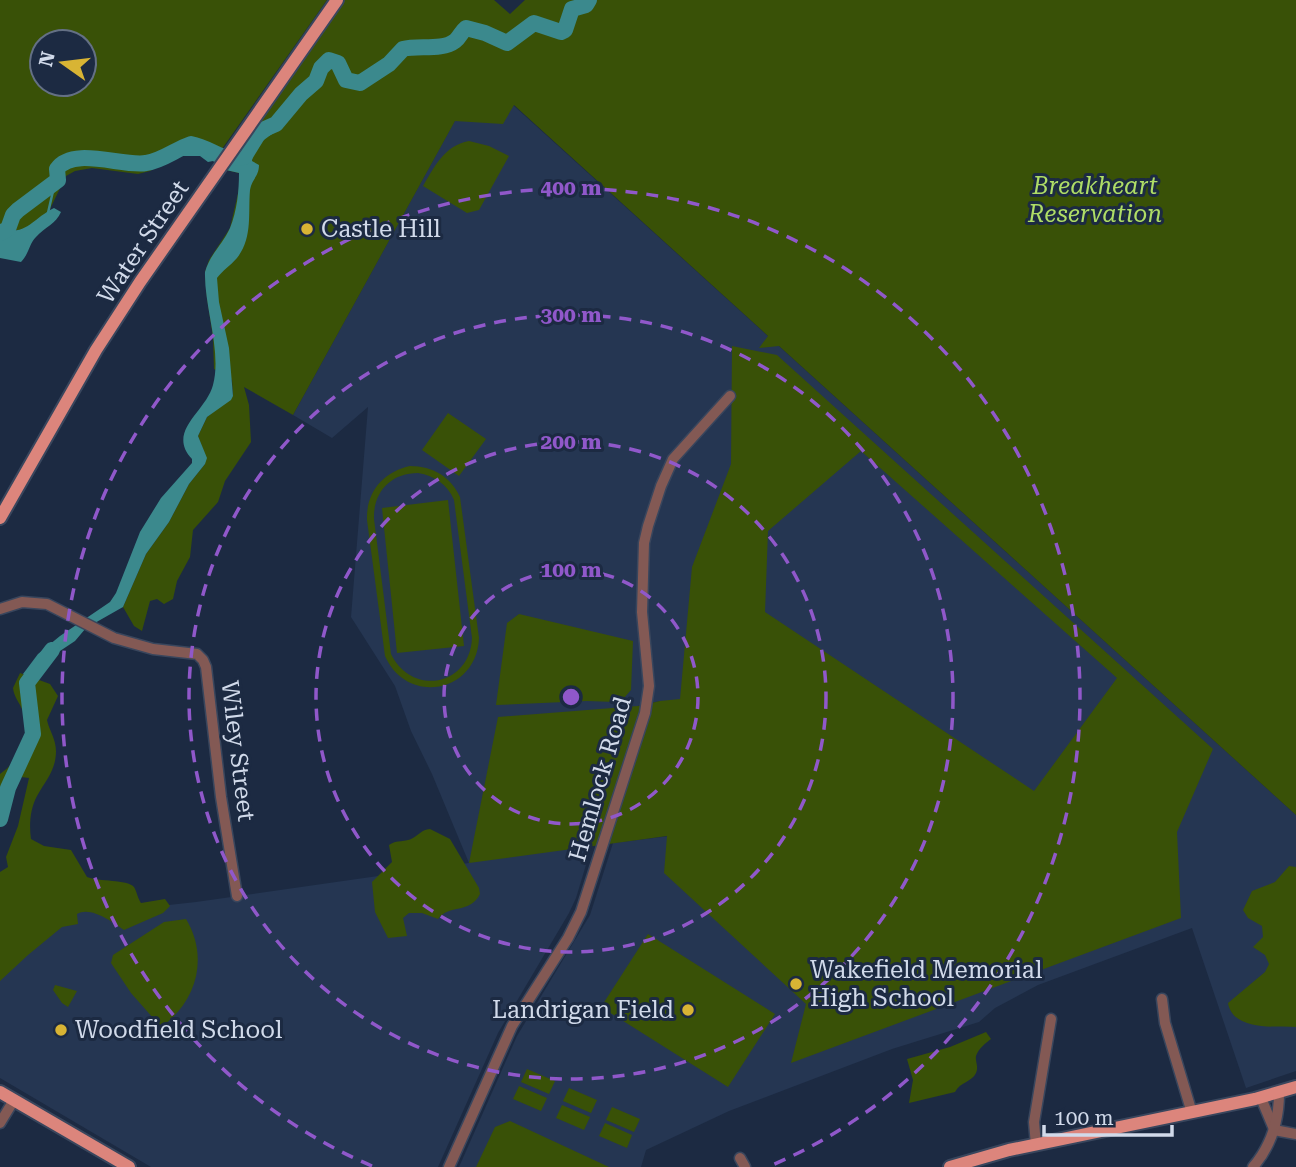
<svg xmlns="http://www.w3.org/2000/svg" width="1296" height="1167" viewBox="0 0 1296 1167" font-family="'Roboto Serif',serif">
  <style>
    .built { fill: #253652 }
    .green { fill: #395107; fill-rule: evenodd }
    .water { fill: #3b898d }
    .lines { fill: none; stroke-linecap: round; stroke-linejoin: round }
    .stream { stroke: #3b898d; stroke-width: 2.5 }
    .river { stroke: #3b898d; stroke-width: 16 }
    .minor-casing { stroke: #39465d; stroke-width: 13 }
    .major-casing { stroke: #39465d; stroke-width: 16 }
    .minor { stroke: #835954; stroke-width: 10 }
    .major { stroke: #dc857c; stroke-width: 12 }
    .ring { fill: none; stroke: #9058ca; stroke-width: 3.5; stroke-dasharray: 12 9 }
    .poi-dot { fill: #d8b434; stroke: #1c2a42; stroke-width: 2.5 }
    .labels { text-anchor: middle; dominant-baseline: central; stroke-width: 6; stroke-linejoin: round; paint-order: stroke }
    .park-label { font-size: 24px; font-style: italic; fill: #afdd66; stroke: #1c2a42 }
    .poi-label { font-size: 24px; fill: #d1daea; stroke: #1c2a42; text-anchor: start }
    .street-label { font-size: 24px; fill: #d1daea; stroke: #1c2a42 }
    .centre { fill: #9058ca; stroke: #1c2a42; stroke-width: 3.5 }
    .ring-label { font-size: 21px; text-anchor: middle; font-weight: bold; fill: #9058ca; stroke: #1c2a42; stroke-width: 6; stroke-linejoin: round; paint-order: stroke }
  </style>
  <rect width="100%" height="100%" fill="#1c2a42"/>
  <path class="built" d="M480 75 1296 815V1071L1246 1088 1192 928 1038 985 995 1008 979 1022 892 1049 729 1111 646 1150 641 1167H459L517 1036 590 915 613 843 711 831 660 701 638 706 469 862 592 845 576 898 569 913 498 1033 438 1167H151L0 1078V917L16 909 105 912 196 902 469 863 432 774 411 731 395 686 351 617 368 407 332 438 293 415Z"/>
  <g class="green">
    <path d="M0 0H327L217 156C193 145 194 139 170 156L172 158 150 171 138 174 92 168 75 171 66 176 49 211 26 229 0 233ZM42 42H84V84H42Z"/>
    <path d="M344 0H494L510 14 525 0H1296V815L779 346 759 348 768 336 514 105 503 124 455 121 293 415 244 387 249 405 251 442 225 481 218 502 193 530 190 557 177 581 173 599 164 604 157 599 150 601 142 631 134 626 123 607 146 554 169 522 189 484 205 464V455L198 436 207 417 233 396 232 380 214 369 213 337 207 298 205 272 209 260 230 228 239 189V173L226 170Z"/>
    <path d="M469 141 489 146 509 156 479 210 467 213 423 186C435 166 444 146 469 141Z"/>
    <path d="M732 346 777 355 1213 749 1177 832 1181 918 791 1063 806 1004 664 873 667 836 469 863 498 717 638 706 660 701 680 699 692 567 731 464ZM861 451 1117 678 1034 791 765 612 768 531Z"/>
    <path d="M448 413 486 439 459 476 422 450Z"/>
    <path d="M410 466C433 466 451 477 460 497L479 638C477 693 407 706 385 656L367 520C366 492 383 472 410 466ZM418 473C435 476 447 484 454 500L472 638C470 686 412 697 391 654L374 519C373 492 391 473 418 473Z"/>
    <path d="M448 500 464 646 397 653 382 508Z"/>
    <path d="M519 614 633 641 631 690 624 698 616 702 587 701 496 705 507 623Z"/>
    <path d="M20 673 50 684 58 696 47 720C49 730 56 739 56 751 56 770 46 780 37 796 30 809 29 825 31 839L44 846 71 850 87 877C99 882 127 879 134 887 137 892 138 899 141 903L165 899 170 906 163 913 124 930C112 922 91 906 77 914L78 924 62 927 28 955 0 981V872L8 867 6 857 18 826 29 778 21 777 11 791 7 807 0 799V774C21 759 33 733 22 709 19 702 14 697 13 688Z"/>
    <path d="M430 829 450 839 479 888 480 894C470 914 449 904 438 919L422 913H409L403 918 407 936 388 938 375 912 372 882 392 862 389 845C397 839 405 843 413 838 420 834 421 830 430 829Z"/>
    <path d="M1289 866 1296 867V1027C1274 1026 1233 1031 1228 1003L1265 972 1269 964 1265 955 1253 947 1263 937 1262 926 1248 918 1243 910 1252 891 1275 882Z"/>
    <path d="M186 919C209 957 197 1002 161 1027L131 993 111 963 113 955 164 922Z"/>
    <path d="M648 934 775 1014 728 1087 601 1007Z"/>
    <path d="M55 985 77 991 68 1007 62 1003 53 990Z"/>
    <path d="M986 1032 991 1039C987 1042 978 1049 976 1056 975 1061 979 1067 976 1073 972 1082 960 1082 955 1092L909 1103 913 1080 907 1059 950 1047Z"/>
    <path d="M527 1069 555 1081 549 1094 521 1082Z"/>
    <path d="M519 1086 547 1098 541 1111 513 1099Z"/>
    <path d="M569 1088 597 1100 591 1113 563 1101Z"/>
    <path d="M562 1105 590 1117 584 1130 556 1118Z"/>
    <path d="M612 1107 640 1119 634 1132 606 1120Z"/>
    <path d="M510 1121 609 1167H476L495 1127Z"/>
    <path d="M605 1123 632 1135 627 1148 599 1136Z"/>
  </g>
  <g class="water">
    <path d="M293 107C290 114 287 122 281 127 269 138 254 142 252 161L259 165C259 176 252 179 250 190 248 213 253 238 237 258 230 266 223 270 217 278L219 302 229 348 233 396 231 400 207 417 198 436 207 458 205 464 189 484 169 522 146 554 123 607 86 628 75 641 48 659 31 676 23 674 38 654 60 636 110 602 116 593 140 532 161 498 192 463V459C166 431 206 412 213 385 222 351 204 307 205 272 210 254 223 244 230 228 237 211 239 191 239 173L226 170 234 159 245 158 248 155 265 124 286 115Z"/>
    <path d="M204 144 221 152 213 161 208 162 200 156H170L174 147Z"/>
    <path d="M54 208 61 212C56 224 45 227 36 237 29 244 29 254 21 262L0 258V230C28 235 32 219 54 208Z"/>
  </g>
  <g class="lines">
    <path class="stream" d="M48 213 53 191 60 179V170C89 151 120 174 151 165 158 163 165 159 171 156"/>
    <g class="river">
      <path d="M0 233 8 229 13 215 18 210 58 180 57 169C73 146 123 167 146 163 162 161 176 149 191 144 213 148 218 162 244 157L260 131 276 124 301 94 316 81 321 68 329 60 338 63 346 80 360 83 389 64 403 49C418 45 442 51 455 41 460 37 461 32 466 28L485 33 507 43 534 23 561 32 565 30 572 9 586 5 589 0"/>
      <path d="M0 819 8 788 33 734 27 683 52 650"/>
    </g>
    <defs>
      <g id="minor">
        <path d="M0 609 22 602 47 604 114 638 153 649 197 654 203 660 206 667 221 797 237 896"/>
        <path d="M1162 999 1165 1023 1192 1113"/>
        <path d="M1261 1098 1274 1129"/>
        <path d="M0 1123 14 1100"/>
        <path d="M1274 1130 1296 1134"/>
        <path d="M1036 1145 1034 1122 1051 1019"/>
        <path d="M740 1158 745 1167"/>
        <path d="M449 1167 512 1026 568 938 581 912 645 713 649 686 642 612 644 543 648 526 661 486 673 459 730 396"/>
        <path d="M1253 1167C1271 1146 1279 1120 1279 1093"/>
      </g>
      <g id="major">
        <path d="M0 518 96 350 140 282 337 0"/>
        <path d="M0 1092 129 1167"/>
        <path d="M950 1167 1009 1150 1255 1099 1296 1087"/>
      </g>
    </defs>
    <use href="#minor" class="minor-casing"/>
    <use href="#major" class="major-casing"/>
    <use href="#minor" class="minor"/>
    <use href="#major" class="major"/>
  </g>
  <g class="ring">
    <circle cx="571" cy="697" r="127"/>
    <circle cx="571" cy="697" r="255"/>
    <circle cx="571" cy="697" r="382"/>
    <path d="M372 1166A509 509 0 1 1 770 1166"/>
  </g>
  <g class="poi-dot">
    <circle cx="307" cy="229" r="7"/>
    <circle cx="796" cy="984" r="7"/>
    <circle cx="688" cy="1010" r="7"/>
    <circle cx="61" cy="1030" r="7"/>
  </g>
  <g class="labels">
    <g class="park-label">
      <text x="1095" y="186">Breakheart<tspan x="1095" dy="28">Reservation</tspan></text>
    </g>
    <g class="poi-label">
      <text x="321" y="229">Castle Hill</text>
      <text x="810" y="970">Wakefield Memorial<tspan x="810" dy="28">High School</tspan></text>
      <text x="674" y="1010" text-anchor="end">Landrigan Field</text>
      <text x="75" y="1030">Woodfield School</text>
    </g>
    <g class="street-label">
      <text transform="translate(143 242) rotate(-56)">Water Street</text>
      <text transform="translate(238 751) rotate(83)">Wiley Street</text>
      <text transform="translate(600 779) rotate(-74)">Hemlock Road</text>
    </g>
  </g>
  <circle cx="571" cy="697" r="10" class="centre"/>
  <g class="ring-label">
    <text x="571" y="195">400 m</text>
    <text x="571" y="322">300 m</text>
    <text x="571" y="449">200 m</text>
    <text x="571" y="577">100 m</text>
  </g>
  <g transform="translate(63 63) rotate(284)"><circle r="33" fill="#1c2a42" stroke="#647085" stroke-width="2"/>
  <path d="M0-5L12 26L0 18L-12 26Z" fill="#d8b434"/>
  <text y="-10" font-size="19" font-weight="bold" text-anchor="middle" fill="#d1daea">N</text>
  </g>
  <path d="M1044 1125v10h128v-10" fill="none" stroke="#d1daea" stroke-width="3.5"/>
  <text x="1054" y="1125" font-size="21" fill="#d1daea" stroke="#1c2a42" stroke-width="5" paint-order="stroke">100 m</text>
</svg>
